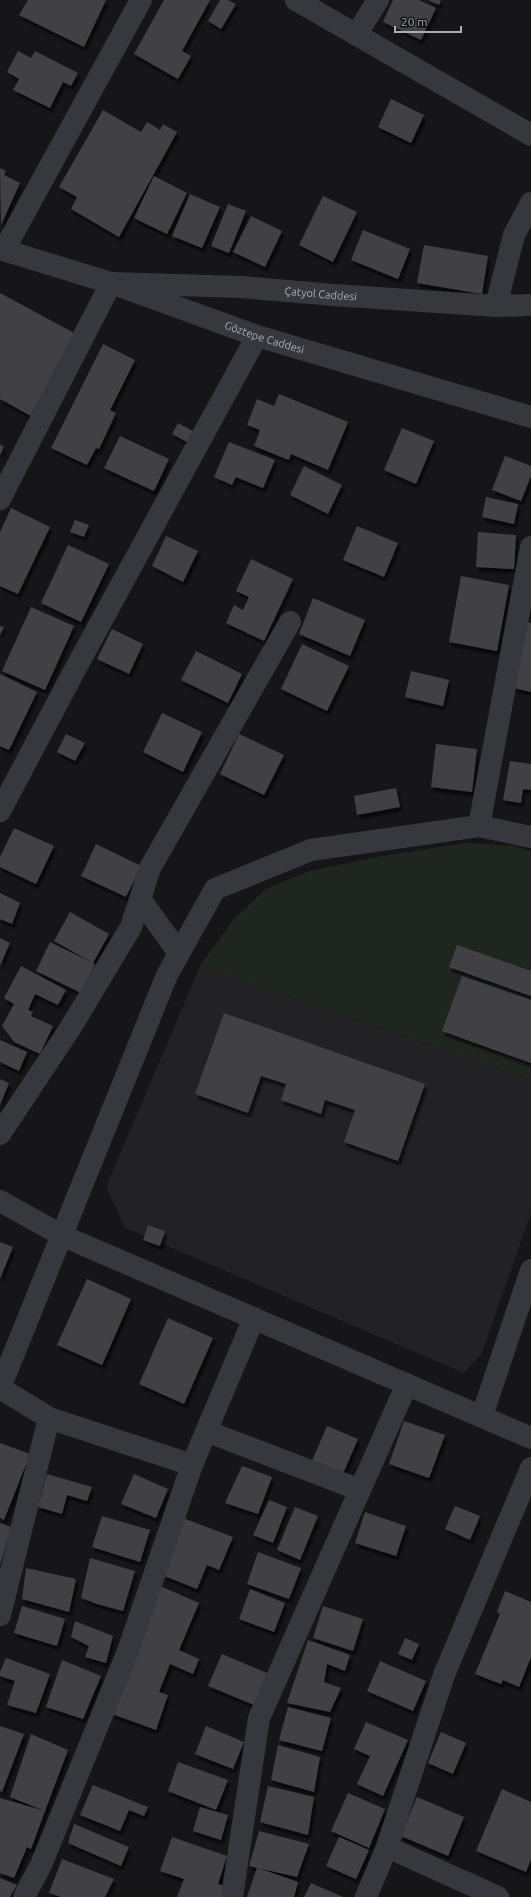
<svg xmlns="http://www.w3.org/2000/svg" width="531" height="1897" viewBox="0 0 531 1897" font-family="Ubuntu,sans-serif">
  <style>
    .built { fill: #222225 }
    .green { fill: #1e261f }
    .building { fill: #404145; filter: url(#shadow) }
    .lines { fill: none; stroke-linecap: round; stroke-linejoin: round }
    .minor { stroke: #37383d; stroke-width: 22 }
    .labels { text-anchor: middle; dominant-baseline: central; stroke-width: 3; stroke-linejoin: round; paint-order: stroke }
    .street-label { font-size: 11px; fill: #a8adb8; stroke: #111113 }
  </style>
  <defs>
    <filter id="shadow"><feDropShadow dx="2.5" dy="4.5" stdDeviation="1" flood-color="#0009"/></filter>
  </defs>
  <rect width="100%" height="100%" fill="#161618"/>
  <path class="built" d="M200 966 531 1080V1213L482 1353 464 1373 125 1228 106 1187Z"/>
  <path class="green" d="M464 843 513 846 531 851V1080L200 966 233 920 264 890 309 871 377 857Z"/>
  <g class="building">
    <path d="M28 0H106L84 47 19 15Z"/>
    <path d="M164 0H210L182 51 191 56 178 79 134 54Z"/>
    <path d="M220 0H228L236 4 221 29 208 21Z"/>
    <path d="M393 0H419L436 8 421 40 383 22Z"/>
    <path d="M428 0H441L439 5Z"/>
    <path d="M18 51 31 58 35 51 78 73 71 86 63 82 50 108 13 90 19 79 7 72Z"/>
    <path d="M391 99 424 115 411 143 378 127Z"/>
    <path d="M103 110 141 132 147 122 160 130 163 124 177 132 119 237 71 209 77 197 59 187Z"/>
    <path d="M0 168 6 171 4 175 20 183 1 225Z"/>
    <path d="M154 176 187 193 167 234 134 218Z"/>
    <path d="M190 194 220 207 202 248 172 236Z"/>
    <path d="M323 196 357 212 333 262 299 245Z"/>
    <path d="M228 204 246 211 229 253 211 246Z"/>
    <path d="M251 216 282 231 265 267 233 252Z"/>
    <path d="M363 230 410 249 398 279 351 260Z"/>
    <path d="M424 245 488 256 482 294 417 283Z"/>
    <path d="M0 293 76 334 31 416 0 399Z"/>
    <path d="M103 344 135 360 110 410 116 413 99 449 96 448 87 465 51 448Z"/>
    <path d="M279 394 348 422 328 470 291 454 289 460 254 446 260 430 247 425 257 399 274 406Z"/>
    <path d="M178 423 193 431 187 442 172 434Z"/>
    <path d="M402 428 434 441 416 484 384 470Z"/>
    <path d="M120 436 169 459 154 491 104 468Z"/>
    <path d="M229 442 275 460 263 488 236 477 232 485 214 477Z"/>
    <path d="M0 444 4 447 0 455Z"/>
    <path d="M505 456 531 466V476L521 501 492 490Z"/>
    <path d="M304 466 342 485 328 514 290 495Z"/>
    <path d="M486 497 518 504 514 524 482 517Z"/>
    <path d="M11 508 50 527 18 594 0 586V532Z"/>
    <path d="M75 520 89 525 84 537 70 532Z"/>
    <path d="M357 526 398 543 384 577 343 560Z"/>
    <path d="M478 532 516 535 514 569 476 567Z"/>
    <path d="M166 536 198 551 183 582 152 566Z"/>
    <path d="M68 545 109 564 81 622 41 603Z"/>
    <path d="M251 559 293 579 264 641 226 623 234 605 243 610 249 597 236 591Z"/>
    <path d="M461 576 509 585 497 651 449 642Z"/>
    <path d="M313 598 365 620 350 656 299 634Z"/>
    <path d="M31 607 74 626 45 690 2 671Z"/>
    <path d="M528 622 531 623V692L514 688Z"/>
    <path d="M0 626 4 627 0 635Z"/>
    <path d="M112 629 143 644 129 674 97 659Z"/>
    <path d="M302 644 349 666 327 711 281 689Z"/>
    <path d="M196 651 242 674 228 703 181 680Z"/>
    <path d="M411 671 449 680 443 706 405 697Z"/>
    <path d="M0 674 37 692 9 750 0 746Z"/>
    <path d="M162 713 202 732 183 772 143 752Z"/>
    <path d="M66 734 85 743 75 761 57 752Z"/>
    <path d="M239 734 284 755 264 795 220 774Z"/>
    <path d="M436 744 477 749 472 792 431 787Z"/>
    <path d="M510 761 531 764V790L523 789 521 803 503 800Z"/>
    <path d="M396 788 400 807 357 815 354 796Z"/>
    <path d="M14 828 54 846 36 884 0 867V857Z"/>
    <path d="M96 844 141 866 126 897 81 876Z"/>
    <path d="M0 893 20 903 12 924 0 919Z"/>
    <path d="M70 912 109 934 93 963 54 941Z"/>
    <path d="M0 938 10 943 0 966Z"/>
    <path d="M50 942 95 964 81 993 36 971Z"/>
    <path d="M457 945 531 971V996L449 967Z"/>
    <path d="M21 966 66 990 58 1005 35 994 28 1010 33 1012 31 1016 53 1026 40 1054 14 1042 2 1026 14 1004 4 998Z"/>
    <path d="M462 976 531 1000V1063L442 1031Z"/>
    <path d="M224 1013 425 1084 398 1161 344 1142 355 1110 325 1100 321 1114 281 1100 286 1084 261 1076 248 1113 195 1094Z"/>
    <path d="M0 1040 27 1052 19 1071 0 1062Z"/>
    <path d="M0 1079 9 1083 0 1105Z"/>
    <path d="M148 1225 165 1231 160 1246 143 1240Z"/>
    <path d="M0 1242 13 1247 0 1279Z"/>
    <path d="M87 1279 131 1299 102 1365 57 1345Z"/>
    <path d="M168 1318 213 1338 184 1404 139 1384Z"/>
    <path d="M404 1421 445 1435 429 1478 389 1464Z"/>
    <path d="M327 1426 358 1439 342 1476 311 1463Z"/>
    <path d="M0 1443 30 1454 4 1520 0 1518Z"/>
    <path d="M242 1466 272 1477 258 1514 225 1503Z"/>
    <path d="M47 1474 92 1487 87 1501 67 1495 62 1514 38 1507Z"/>
    <path d="M134 1474 168 1489 156 1518 121 1504Z"/>
    <path d="M269 1500 287 1507 273 1543 253 1535Z"/>
    <path d="M455 1506 480 1516 470 1540 445 1529Z"/>
    <path d="M295 1507 318 1516 300 1560 277 1550Z"/>
    <path d="M365 1512 406 1526 396 1556 355 1543Z"/>
    <path d="M102 1516 150 1530 140 1562 92 1547Z"/>
    <path d="M183 1518 233 1537 219 1570 207 1565 197 1589 164 1576Z"/>
    <path d="M0 1523 11 1527 0 1565Z"/>
    <path d="M258 1552 301 1568 289 1599 247 1584Z"/>
    <path d="M90 1558 135 1571 123 1611 97 1604 81 1598Z"/>
    <path d="M26 1568 76 1579 69 1612 22 1599Z"/>
    <path d="M160 1586 199 1603 179 1650 199 1659 193 1674 170 1664 159 1692 168 1695 156 1730 112 1714Z"/>
    <path d="M250 1589 285 1603 274 1632 239 1619Z"/>
    <path d="M505 1591 531 1602V1657L519 1687 503 1680 501 1684 475 1674 500 1614 497 1612Z"/>
    <path d="M22 1606 65 1619 57 1646 14 1633Z"/>
    <path d="M323 1606 363 1619 353 1651 313 1638Z"/>
    <path d="M75 1621 113 1636 106 1663 85 1657 89 1646 71 1637Z"/>
    <path d="M405 1638 419 1644 412 1660 398 1654Z"/>
    <path d="M308 1640 350 1655 345 1671 327 1664 324 1682 341 1688 330 1712 287 1703Z"/>
    <path d="M222 1654 267 1673 254 1705 208 1686Z"/>
    <path d="M6 1658 50 1674 36 1713 7 1705 15 1681 0 1676V1672Z"/>
    <path d="M62 1660 101 1676 83 1719 46 1707Z"/>
    <path d="M380 1661 426 1681 413 1711 367 1691Z"/>
    <path d="M288 1707 331 1718 322 1751 279 1740Z"/>
    <path d="M366 1722 408 1740 383 1796 357 1784 370 1756 354 1749Z"/>
    <path d="M0 1726 24 1734 2 1792 0 1791Z"/>
    <path d="M206 1726 244 1742 233 1769 195 1754Z"/>
    <path d="M441 1732 466 1743 453 1774 428 1763Z"/>
    <path d="M31 1734 68 1750 45 1811 31 1849 27 1847 14 1878 0 1873V1798L45 1811 10 1797Z"/>
    <path d="M278 1745 320 1757 314 1792 271 1780Z"/>
    <path d="M178 1762 228 1780 216 1810 168 1791Z"/>
    <path d="M93 1785 148 1807 144 1816 129 1810 120 1831 80 1815Z"/>
    <path d="M268 1786 314 1797 308 1835 260 1822Z"/>
    <path d="M502 1789 531 1802V1859L526 1872 476 1851Z"/>
    <path d="M348 1793 385 1809 369 1848 331 1831Z"/>
    <path d="M417 1797 464 1817 448 1856 401 1836Z"/>
    <path d="M200 1807 228 1815 221 1840 193 1831Z"/>
    <path d="M74 1824 129 1847 121 1866 68 1843Z"/>
    <path d="M259 1831 309 1844 297 1877 258 1868 298 1882 294 1897H247L257 1868 249 1866Z"/>
    <path d="M172 1837 227 1856 218 1884 227 1887 224 1897H177L184 1879 160 1871Z"/>
    <path d="M339 1837 369 1850 356 1879 326 1866Z"/>
    <path d="M62 1859 114 1879 105 1897H61L49 1893Z"/>
    <path d="M0 1878 17 1885 10 1897H0Z"/>
    <path d="M311 1883 343 1897H304Z"/>
  </g>
  <g class="lines">
    <g class="minor">
      <path d="M296 0 531 135"/>
      <path d="M356 35 378 0"/>
      <path id="s1" d="M0 249 111 283 257 336 531 417"/>
      <path d="M4 250 141 0"/>
      <path d="M496 306 514 235 531 203"/>
      <path id="s2" d="M0 499 111 283 241 287 334 295 496 306 531 305"/>
      <path d="M0 811 78 664 257 336"/>
      <path d="M479 826 531 547"/>
      <path d="M140 899 179 953"/>
      <path d="M0 1134 71 1027 131 927 150 868 290 622"/>
      <path d="M0 1201 63 1236 531 1438"/>
      <path d="M0 1388 167 975 215 889 311 850 479 826 531 837"/>
      <path d="M0 1388 49 1418 192 1465"/>
      <path d="M482 1416 531 1270"/>
      <path d="M206 1431 360 1490"/>
      <path d="M0 1615 49 1418"/>
      <path d="M387 1847 498 1897"/>
      <path d="M24 1897 41 1865 128 1651 192 1465 254 1318"/>
      <path d="M232 1897 259 1718 407 1384"/>
      <path d="M366 1897 387 1847 444 1675 531 1468"/>
    </g>
  </g>
  <g class="labels">
    <g class="street-label">
      <text stroke="none"><textPath href="#s2" startOffset="453">Çatyol Caddesi</textPath></text>
      <text stroke="none"><textPath href="#s1" startOffset="279">Göztepe Caddesi</textPath></text>
    </g>
  </g>
  <path d="M395 26v6h66v-6" fill="none" stroke="#a8adb8" stroke-width="2"/>
  <text x="401" y="26" font-size="12" fill="#a8adb8" stroke="#111113" stroke-width="3" paint-order="stroke">20 m</text>
</svg>
